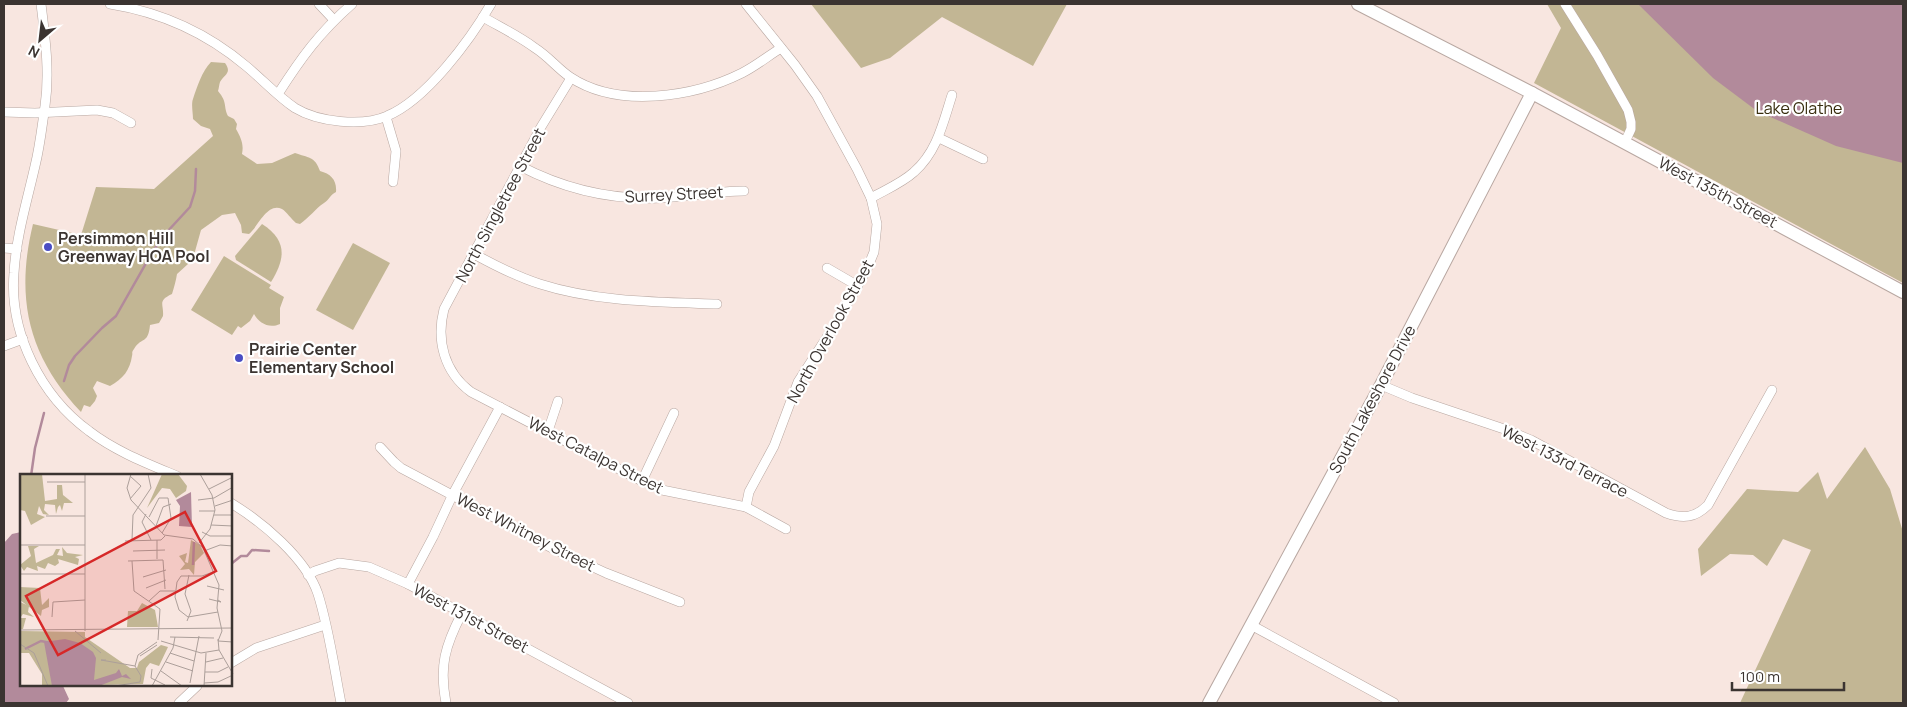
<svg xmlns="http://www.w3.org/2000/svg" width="1907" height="707" viewBox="0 0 1907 707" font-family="Manrope,sans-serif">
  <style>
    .green { fill: #c2b694 }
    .water { fill: #b28a9b }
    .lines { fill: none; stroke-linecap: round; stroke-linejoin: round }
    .stream { stroke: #b28a9b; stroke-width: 2.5 }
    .street-casing { stroke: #b8a7a1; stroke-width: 10 }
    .secondary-casing { stroke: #b8a7a1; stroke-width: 14 }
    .street { stroke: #fff; stroke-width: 9 }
    .secondary { stroke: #fff; stroke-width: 12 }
    .poi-dot { fill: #4a4dc3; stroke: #fff; stroke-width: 2 }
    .labels { text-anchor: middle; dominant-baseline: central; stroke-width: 4.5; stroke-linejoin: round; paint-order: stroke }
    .park-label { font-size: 16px; fill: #372d0d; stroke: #fff }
    .street-label { font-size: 16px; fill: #3b3431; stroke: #fff }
    .poi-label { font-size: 16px; font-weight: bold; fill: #3b3431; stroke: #fff; text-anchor: start }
    .inset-river { fill: none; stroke: #b28a9b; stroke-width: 2.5 }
    .inset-road { fill: none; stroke: #ac9f9a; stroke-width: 1 }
    .view { fill: #d62828; fill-opacity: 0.15; stroke: #d62828; stroke-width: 2.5 }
    .inset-edge { fill: none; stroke: #3b3431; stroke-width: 2.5 }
  </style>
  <rect width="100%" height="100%" fill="#f8e6e0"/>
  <g class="green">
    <path d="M811 4H1067L1033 66 942 17 890 58 861 68Z"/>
    <path d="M1547 4H1903V283L1534 83 1561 28Z"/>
    <path d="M211 62 225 63C232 73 225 74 220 82 219 85 219 88 218 91 228 103 223 106 228 116L234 119 237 124 236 129C241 138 244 144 242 154L257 164 272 163 295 153C308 158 315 156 320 171 331 174 337 180 336 192 330 195 329 200 324 203 315 209 310 217 300 224L296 223C291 219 287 212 282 209 267 202 258 227 249 234L242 233 241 225 235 213 222 215 201 230 194 255 188 264 177 274C176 281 174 287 172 294 157 301 164 304 163 316L159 323 150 325C148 345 142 336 134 349 131 353 133 352 132 356 130 370 123 379 110 386L97 381 93 388 97 396 95 401 90 407 84 405 81 412C28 356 15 298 33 224L81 235 96 187 154 189 213 136 210 129 201 126 193 119C193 113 191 104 193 99 197 87 202 71 211 62Z"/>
    <path d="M262 224C287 240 286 258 271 282L236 260 235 256Z"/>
    <path d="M353 243 390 263 353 330 316 310Z"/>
    <path d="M224 256 271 285 269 288 284 297 280 308V324C269 329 259 323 254 314L250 321 241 328 238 326 232 335 191 310Z"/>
    <path d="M1865 447 1890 489 1903 532V703H1740L1811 550 1783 539 1767 566 1753 555 1730 554 1701 576 1698 549 1747 489 1798 492 1818 472 1827 499Z"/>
  </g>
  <g class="water">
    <path d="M1638 4H1903V163L1836 146 1757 111 1713 78Z"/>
    <path d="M21 530V686H63L69 699 66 703H4V543L12 534 21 532Z"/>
  </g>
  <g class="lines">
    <g class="stream">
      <path d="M64 381 69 365 75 356 102 328 116 316 153 251 166 233 190 207 195 191 196 169"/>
      <path d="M31 476 35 448 44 413"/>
      <path d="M231 564 241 556H247L252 550 269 551"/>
    </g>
    <defs>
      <g id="street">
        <path d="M41 4C45 37 50 72 45 106 42 126 40 146 35 166 27 201 16 237 14 273 9 333 41 396 89 431 115 451 146 463 177 476"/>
        <path d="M110 4C160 12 207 33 246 66 262 79 277 96 295 108 318 122 362 127 387 116 426 100 470 40 491 4"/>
        <path d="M319 4 334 20"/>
        <path d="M1565 4 1597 55 1628 110 1631 122V129L1625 142"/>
        <path d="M483 17C500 27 519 36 535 48 548 56 558 69 570 77 618 109 694 97 742 73 756 66 768 56 781 48"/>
        <path d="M571 78 541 127 444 309C436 340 444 372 471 392L642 481 662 490 746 507 786 529"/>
        <path d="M278 94C301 58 319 33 352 4"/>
        <path d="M4 112 35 113 97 110 113 113 131 123"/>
        <path d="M386 117 396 151 393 182"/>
        <path d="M939 138 983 159"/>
        <path d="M520 166C564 189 611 200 660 198 688 197 715 191 744 191"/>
        <path d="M871 198C885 190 902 183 914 172 937 152 943 123 952 95"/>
        <path d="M4 248 17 249"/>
        <path d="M474 254C496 266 517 277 540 284 596 302 659 302 717 304"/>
        <path d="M827 268 858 286"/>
        <path d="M4 346 23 339"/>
        <path d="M1381 385 1412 398 1507 430 1531 440 1666 513C1683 519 1695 518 1708 505L1772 390"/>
        <path d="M548 431 558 401"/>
        <path d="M380 447 394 462 401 468 552 548 606 573 680 602"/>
        <path d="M642 481 674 413"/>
        <path d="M231 503C262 522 306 558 318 594 329 629 334 667 341 703"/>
        <path d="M746 507 749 492 774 446 798 382 838 320 867 269 874 252 877 224 871 198 857 169 817 96 795 65 746 4"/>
        <path d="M308 575 315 571 339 563 369 567 408 584 628 703"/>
        <path d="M408 584 433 537 453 494 500 407"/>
        <path d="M1251 625 1394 703"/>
        <path d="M231 663 256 648 325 625"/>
        <path d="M179 703 197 686"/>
        <path d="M446 703C439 666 445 646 462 613"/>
      </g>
      <g id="secondary">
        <path d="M1358 4 1532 93 1903 292"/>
        <path d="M1209 703 1381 385 1532 93"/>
      </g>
    </defs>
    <use href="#street" class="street-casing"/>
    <use href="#secondary" class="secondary-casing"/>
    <use href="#street" class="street"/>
    <use href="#secondary" class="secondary"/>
  </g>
  <g class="poi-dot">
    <circle cx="48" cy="247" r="5"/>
    <circle cx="239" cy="358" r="5"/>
  </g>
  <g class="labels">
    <g class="park-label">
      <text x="1799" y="108">Lake Olathe</text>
    </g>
    <g class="street-label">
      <text transform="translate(1718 192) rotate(28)">West 135th Street</text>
      <text transform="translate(674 194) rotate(-3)">Surrey Street</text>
      <text transform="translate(500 205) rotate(-62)">North Singletree Street</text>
      <text transform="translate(830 331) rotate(-61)">North Overlook Street</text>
      <text transform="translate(1372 399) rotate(-62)">South Lakeshore Drive</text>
      <text transform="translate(596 455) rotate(27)">West Catalpa Street</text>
      <text transform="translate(1565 461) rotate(27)">West 133rd Terrace</text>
      <text transform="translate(526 532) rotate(27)">West Whitney Street</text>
      <text transform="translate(471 618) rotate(28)">West 131st Street</text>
    </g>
    <g class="poi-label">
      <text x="58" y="238">Persimmon Hill<tspan x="58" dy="18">Greenway HOA Pool</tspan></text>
      <text x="249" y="349">Prairie Center<tspan x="249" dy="18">Elementary School</tspan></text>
    </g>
  </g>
  <g transform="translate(20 474)">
    <rect width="212" height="212" fill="#f8e6e0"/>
    <path d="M0 0H22L25 27 37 25V11H42L43 21 53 29H44L42 37 40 31 38 33 36 40 35 31 25 30 24 36 29 41 23 40 19 32 17 40 25 43 11 51 5 37 0 36ZM142 0H158L167 12 166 17 156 24 150 15 142 14 127 34ZM171 66 180 71 184 79 175 88 174 101 169 95 160 96 165 90 159 82 167 79 165 88 168 89ZM8 72H19L14 75 16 89 33 81 36 75H40L37 81 43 82 42 73 47 79 63 81 55 83 59 85 58 91 38 85 39 89 35 92 28 89 25 95 17 92 18 97 7 93 4 97 0 91 11 82ZM0 113 20 114 22 131 29 124V133L22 136 21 142 0 126ZM0 128 9 132 8 138 14 143 3 140 0 144H6L3 155H0ZM122 129 135 136 138 153H107L108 137H117ZM0 157 65 158V163L110 194H117L119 188 141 171 148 173 139 192 130 189 126 194 123 210 22 212V200L9 179H0Z" fill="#c2b694"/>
    <path d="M171 18 172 53 159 52 160 32 156 26ZM45 165 60 169 73 178 76 184 74 206 96 199 99 195 102 202 106 200 111 205 102 203 79 212H32L24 168Z" fill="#b28a9b"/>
    <path class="inset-river" d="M173 91 174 68M5 175 21 167 31 169"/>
    <path class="inset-road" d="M111 0 107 14 111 26 144 61 173 65 183 74 199 111 197 134 202 157 198 167M27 8H65M189 15 213 3M110 25 121 12 110 2M178 26 194 24 213 13M195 32 213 26M179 37H195M126 40 122 48 131 66M194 41H213M26 42H65M129 43 139 24H148L151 44 142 59M191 51 213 52M136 52 143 33 151 30M182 58 190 62H213M112 66 113 41 131 14 128 0M137 66V85M105 67 141 66 145 62M179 69 190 55 195 36 192 21 180 0M0 71H65M113 77 145 76M184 77 200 71 213 72M108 87 143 86 145 115M112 87 114 117 140 135 138 166M193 98 182 102H161L157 108 155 123 159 136 168 143 198 138M0 100H65M123 103 146 96M187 112 204 116M126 114 146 106M189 125 201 128 198 126M129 127 140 117H155M32 143 33 128 65 126M167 147 171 137 165 120 169 101M0 156 213 154M55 157 81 179M65 157V0M150 163 194 164M198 165 199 176 213 200M141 167 181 179 199 176M198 167 213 168M0 170 14 179 28 212M150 179 174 187M120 182 137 171M86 186H81L115 192M146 188 173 197M186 188 203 184M115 192 118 181 137 168M132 195 131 204 145 211M141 197 162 212M185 198H198L208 193M170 209 179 162M184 209 198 208 213 201M95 212 120 208 121 202 115 192M132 212 153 174 155 163M184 212 186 179"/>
    <path class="view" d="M165 38 196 97 38 181 6 122Z"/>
    <rect width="212" height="212" class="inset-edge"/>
  </g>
  <rect width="1907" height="707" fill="none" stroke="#3b3431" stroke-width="10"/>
  <g transform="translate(40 40) rotate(208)" stroke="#ffffff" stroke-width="4" paint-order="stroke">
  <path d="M0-4L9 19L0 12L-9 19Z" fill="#3b3431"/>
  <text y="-8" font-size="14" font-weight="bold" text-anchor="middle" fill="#3b3431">N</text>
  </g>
  <path d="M1732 682v8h112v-8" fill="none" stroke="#3b3431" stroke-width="2.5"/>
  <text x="1740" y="682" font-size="15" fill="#3b3431" stroke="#ffffff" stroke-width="4" paint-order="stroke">100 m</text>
</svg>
